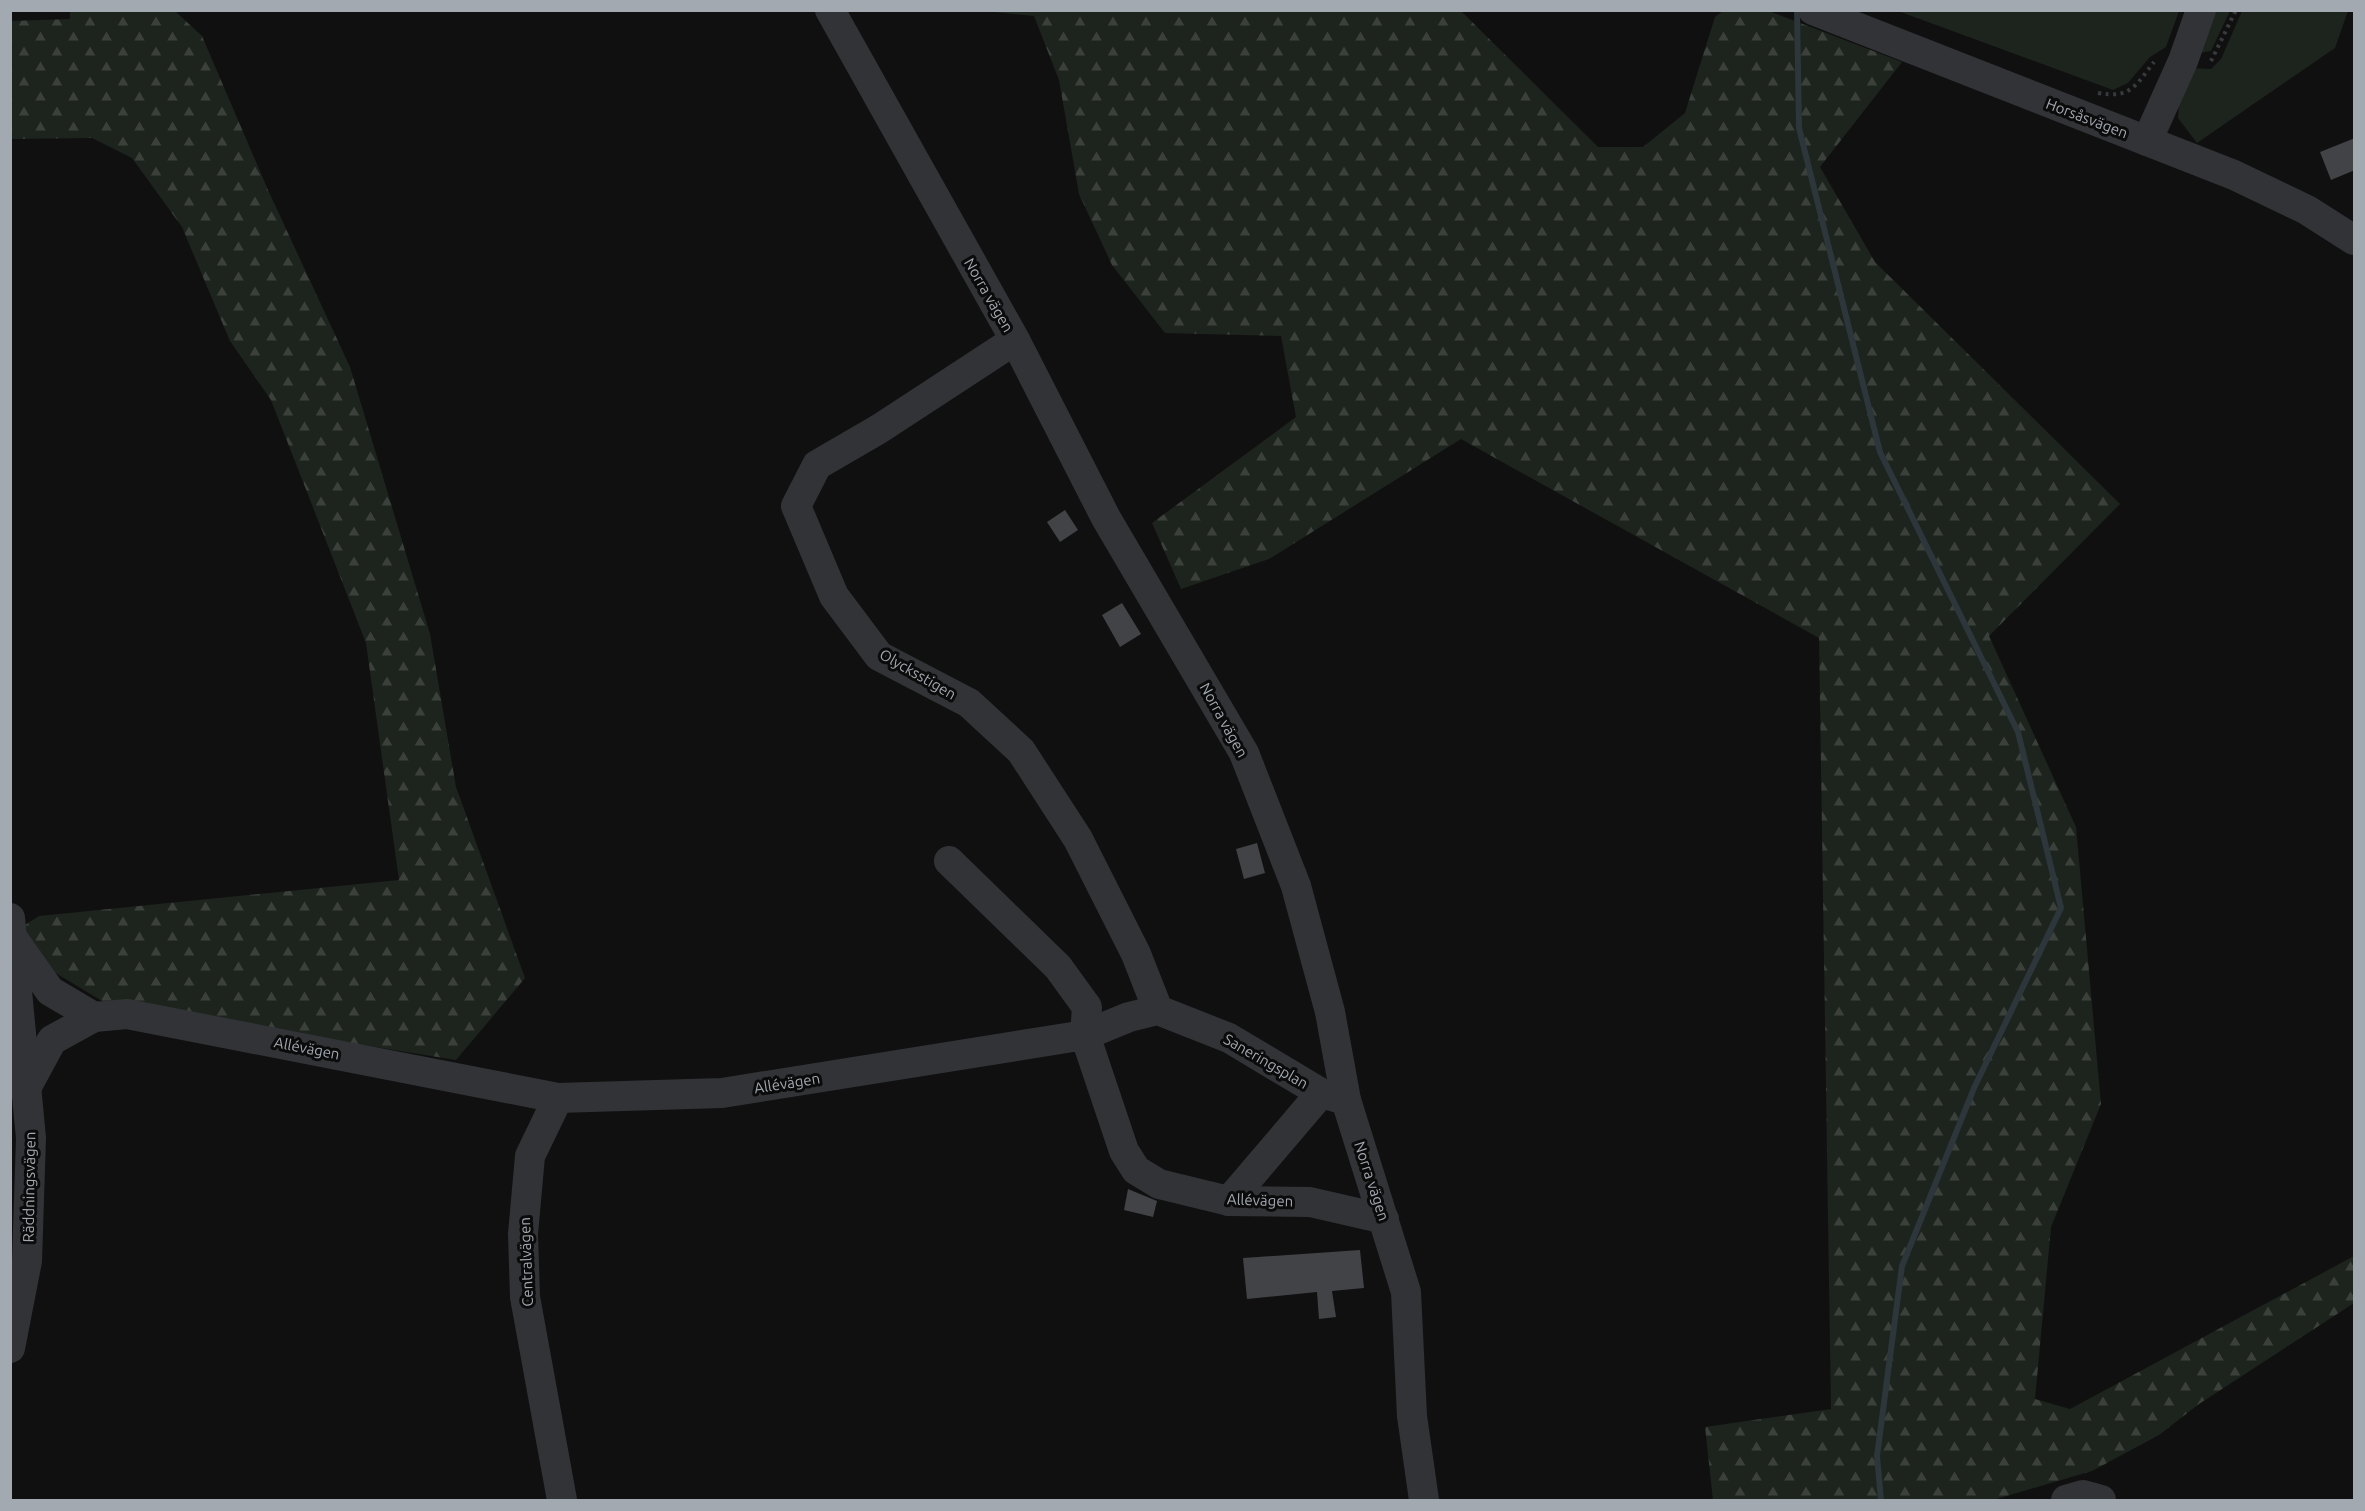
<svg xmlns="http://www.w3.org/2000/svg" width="2365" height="1511" viewBox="0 0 2365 1511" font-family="Ubuntu,sans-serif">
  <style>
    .green { fill: #1d231d }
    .forest { fill: url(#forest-firs) }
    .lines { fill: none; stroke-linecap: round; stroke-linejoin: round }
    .stream { stroke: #2d363a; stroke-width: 6 }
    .building { fill: #424347 }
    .path { stroke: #383a3d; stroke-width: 4; stroke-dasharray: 3 4.5; stroke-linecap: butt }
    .minor { stroke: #313336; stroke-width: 30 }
    .labels { text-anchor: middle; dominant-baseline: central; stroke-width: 6; stroke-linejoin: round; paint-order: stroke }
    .street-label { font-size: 15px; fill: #a3a9b1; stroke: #0b0b0c }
  </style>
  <defs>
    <pattern id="forest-firs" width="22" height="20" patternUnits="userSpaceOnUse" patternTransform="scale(1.5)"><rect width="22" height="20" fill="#1d231d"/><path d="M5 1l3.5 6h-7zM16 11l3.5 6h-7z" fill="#3b403b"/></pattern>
  </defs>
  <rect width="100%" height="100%" fill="#101011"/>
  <g class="green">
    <path d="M983 11H1055L1034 16Z"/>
    <path d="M1898 11 2179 10V11L2166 47 2150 57 2128 83 2113 90Z"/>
    <path d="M2211 11H2230L2211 51 2199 53Z"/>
    <path d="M2242 11H2348L2335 48 2197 143 2178 118 2179 102 2191 68 2211 69 2221 59Z"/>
  </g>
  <g class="forest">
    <path d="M1055 10 1461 11 1598 147H1643L1685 113 1715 17 1723 11H1769L1902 62 1820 167 1875 262 2120 504 1989 636 2076 827 2101 1104 2051 1227 2035 1399 2070 1409 2354 1256V1303L2199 1404 2159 1435 2092 1471 1993 1500H1713L1705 1427 1831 1409 1819 638 1461 439 1269 559 1181 589 1152 523 1296 417 1281 336 1165 333 1112 265 1079 194 1059 80 1034 16Z"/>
    <path d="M70 11H175L202 36 268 190 350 367 430 634 456 787 525 978 456 1060 107 1004 49 969 22 927 39 916 399 880 366 643 271 400 230 341 182 227 132 158 92 138 11 139 10 21 70 19Z"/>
  </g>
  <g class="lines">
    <path class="stream" d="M1797 10 1799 128 1880 452 2018 732 2061 908 1974 1088 1902 1266 1877 1456 1881 1500"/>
  </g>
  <g class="building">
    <path d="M2355 138V170L2331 180 2320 152Z"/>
    <path d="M1065 510 1078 530 1060 542 1047 522Z"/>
    <path d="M1122 603 1141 634 1120 647 1102 615Z"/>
    <path d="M1257 843 1265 873 1244 879 1236 849Z"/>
    <path d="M1128 1189 1157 1201 1153 1217 1124 1210Z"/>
    <path d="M1360 1250 1364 1288 1332 1291 1336 1317 1319 1319 1317 1292 1247 1299 1243 1258Z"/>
  </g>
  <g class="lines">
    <g class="path">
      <path d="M2211 61 2236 10"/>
      <path d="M2098 93C2131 99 2136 85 2154 62"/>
    </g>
    <g class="minor">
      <path d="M830 10 1015 340 1106 518 1244 753 1296 886 1330 1012 1346 1100 1406 1292 1412 1416 1424 1500"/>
      <path d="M1813 10 2234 175 2307 210 2354 240"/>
      <path d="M2147 141 2183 61 2201 10"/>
      <path d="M1015 340 879 429 817 465 796 506 834 596 879 656 969 703 1021 751 1078 839 1136 954 1158 1010"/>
      <path d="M949 861 1058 967 1087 1007 1085 1035"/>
      <path d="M10 918 31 1138 27 1261 10 1348"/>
      <path d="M14 940 50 991 94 1017"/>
      <path d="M1085 1035 1129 1017 1158 1010 1229 1038 1321 1093 1346 1100"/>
      <path d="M25 1090 52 1040 94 1017 127 1014 558 1098 722 1093 1085 1035 1124 1151 1136 1170 1159 1184 1229 1201 1310 1202 1384 1219"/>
      <path d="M558 1098 530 1156 523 1234 525 1297 562 1500"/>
      <path d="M1229 1201 1321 1093"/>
      <path d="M2066 1500 2083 1495 2101 1500"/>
    </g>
  </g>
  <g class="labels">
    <g class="street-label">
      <text transform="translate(2087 118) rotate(21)">Horsåsvägen</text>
      <text transform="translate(989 295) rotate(60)">Norra vägen</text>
      <text transform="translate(918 674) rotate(30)">Olycksstigen</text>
      <text transform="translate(1224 720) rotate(61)">Norra vägen</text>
      <text transform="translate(307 1048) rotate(11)">Allévägen</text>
      <text transform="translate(1266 1061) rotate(30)">Saneringsplan</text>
      <text transform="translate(787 1083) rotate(-9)">Allévägen</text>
      <text transform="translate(1372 1181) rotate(72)">Norra vägen</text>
      <text transform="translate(29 1187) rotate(-89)">Räddningsvägen</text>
      <text transform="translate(1260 1200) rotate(2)">Allévägen</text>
      <text transform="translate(526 1262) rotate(-92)">Centralvägen</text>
    </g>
  </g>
  <rect width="2365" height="1511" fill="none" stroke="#a3a9b1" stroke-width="24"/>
</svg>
